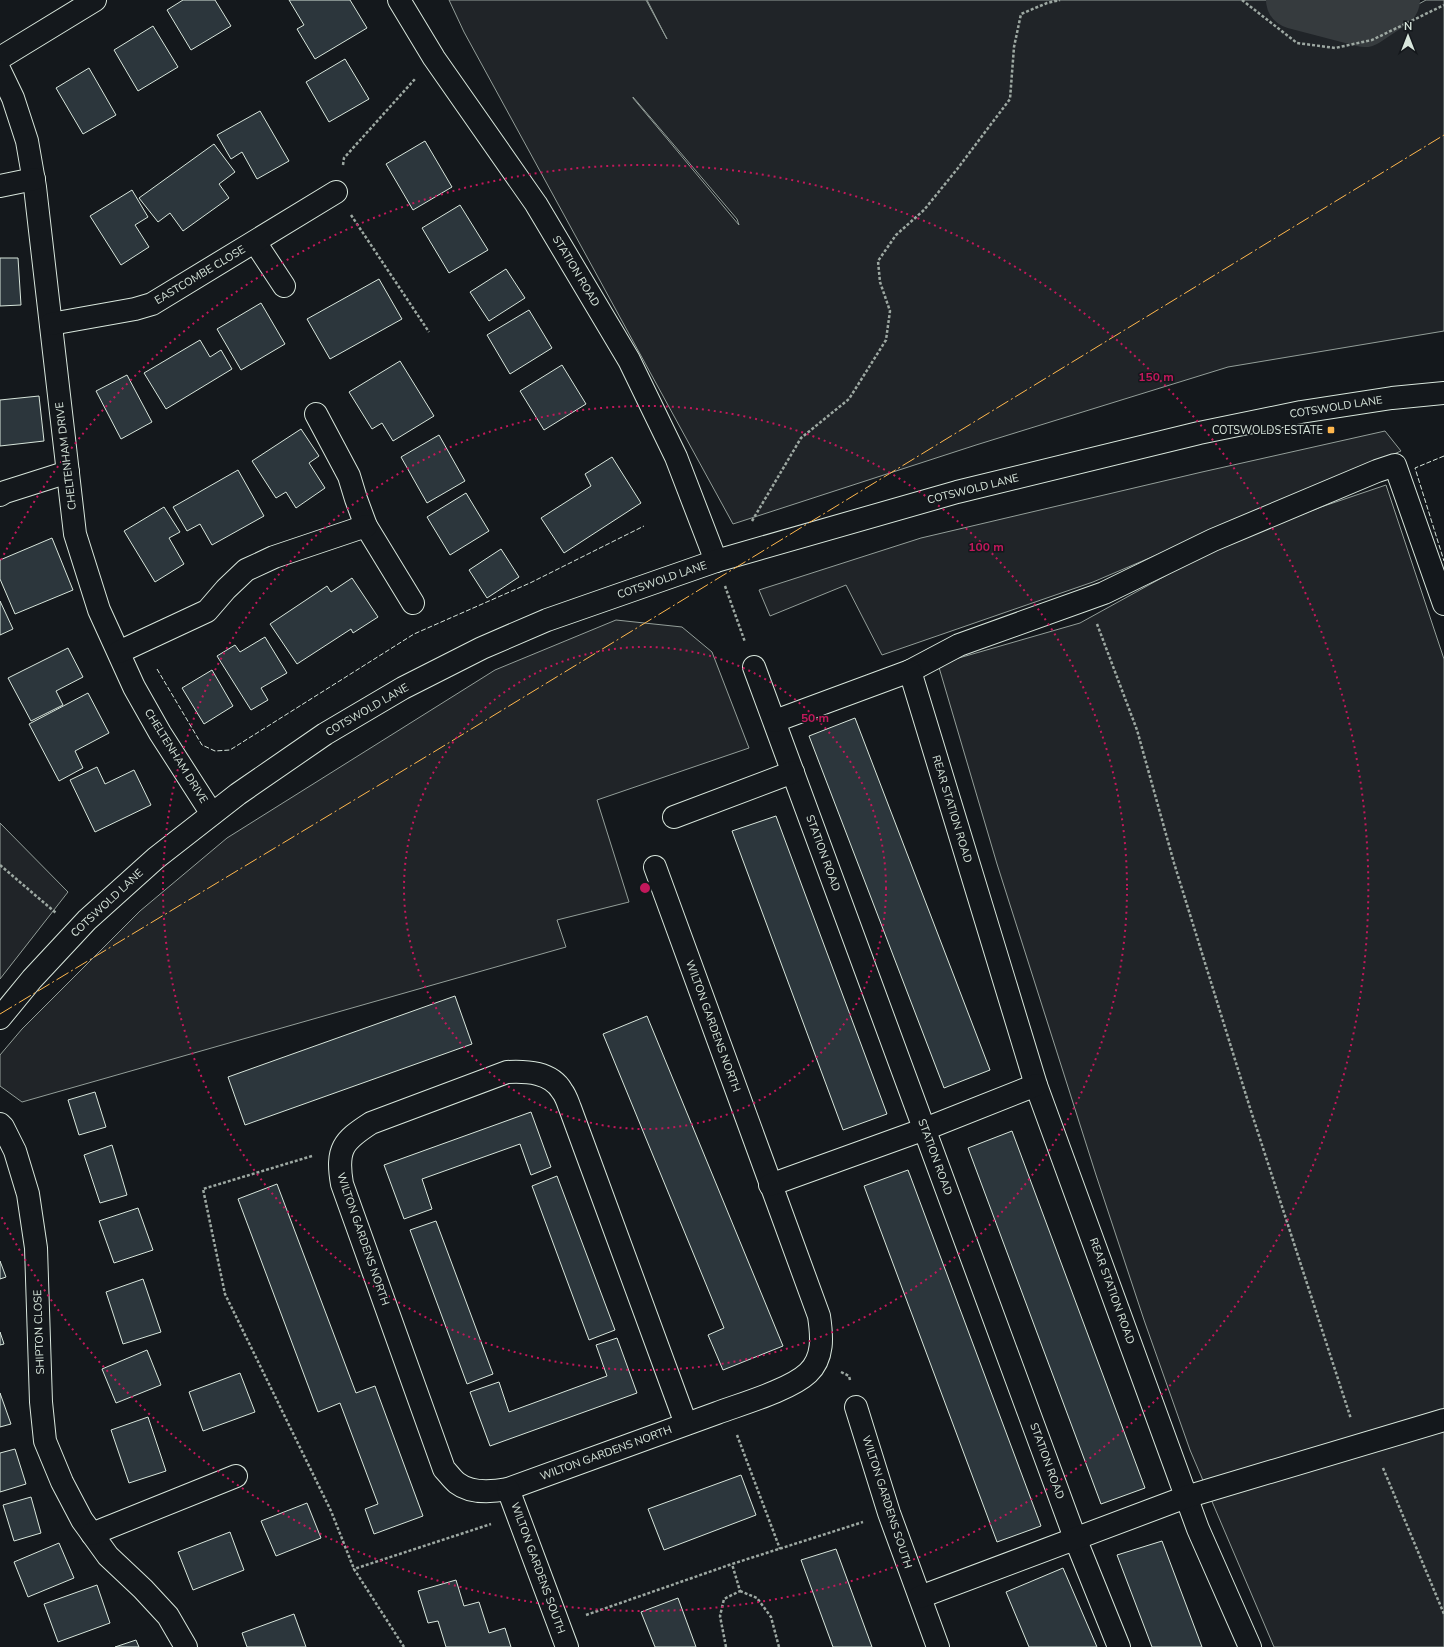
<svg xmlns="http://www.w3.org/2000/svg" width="1444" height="1647" viewBox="0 0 1444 1647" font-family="'Nunito Sans',sans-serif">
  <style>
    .green { fill: #202428; stroke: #939e99; fill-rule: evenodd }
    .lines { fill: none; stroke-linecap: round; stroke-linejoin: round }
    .river { stroke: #363b3e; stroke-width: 58 }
    .building { fill: #2c363c; stroke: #d8e6dc }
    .minor-casing { stroke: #d8e6dc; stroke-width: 24 }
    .path { stroke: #9da8a2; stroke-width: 2.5; stroke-dasharray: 3 2; stroke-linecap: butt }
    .minor { stroke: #14181c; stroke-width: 22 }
    .fence { stroke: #d8e6dc; stroke-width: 1; stroke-dasharray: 5 2; stroke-linecap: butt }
    .power { stroke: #ffb74d; stroke-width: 1; stroke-dasharray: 14 3 2 3; stroke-linecap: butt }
    .ring { fill: none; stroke: #c2185b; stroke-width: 2; stroke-dasharray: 2 4 }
    .poi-dot { fill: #ffb74d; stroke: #14181c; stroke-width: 1.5 }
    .labels { text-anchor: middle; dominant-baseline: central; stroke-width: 3; stroke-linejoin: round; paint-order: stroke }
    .street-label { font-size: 11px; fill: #d8e6dc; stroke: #14181c }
    .poi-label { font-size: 11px; fill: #d8e6dc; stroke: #14181c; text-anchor: end }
    .centre { fill: #c2185b; stroke: #14181c; stroke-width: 2 }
    .ring-label { font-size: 12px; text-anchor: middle; font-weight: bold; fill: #c2185b; stroke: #14181c; stroke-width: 3; stroke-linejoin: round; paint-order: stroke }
  </style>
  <rect width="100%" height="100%" fill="#14181c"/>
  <g class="green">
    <path d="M449 0H646L667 39 647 0H1275L1281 5 1326 32 1369 31 1426 0H1444V331L1228 367 976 445 733 524 464 32ZM633 97 737 219 739 225 633 98Z"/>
    <path d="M1385 431 1401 451 1093 582 882 655 846 585 770 616 759 590 921 538 1202 472Z"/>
    <path d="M1386 485 1444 659V1647H1274L1190 1450 1144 1320 1096 1175 997 864 938 664 1080 623 1214 549 1321 507Z"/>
    <path d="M616 620 682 627 712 652 749 748 597 800 629 902 557 920 566 947 22 1102 0 1086V1055L22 1029 140 911 227 838 495 670Z"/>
    <path d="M0 823 68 892 0 979Z"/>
  </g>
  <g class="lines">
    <path class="river" d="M1295 0 1364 18 1391 0"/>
  </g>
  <g class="building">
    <path d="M183 0H215L231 26 191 50 167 10Z"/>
    <path d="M289 0H350L367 28 315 59 297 29 304 25Z"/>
    <path d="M153 26 178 67 138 91 114 50Z"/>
    <path d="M345 59 369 99 329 122 306 82Z"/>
    <path d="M89 68 116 115 83 134 56 88Z"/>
    <path d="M260 111 289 161 257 179 242 152 231 159 217 135Z"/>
    <path d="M425 141 452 187 413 210 386 164Z"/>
    <path d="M214 144 235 172 219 184 229 198 183 231 170 213 158 222 139 198Z"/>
    <path d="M132 190 148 217 135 225 149 247 121 265 90 216Z"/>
    <path d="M460 205 488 250 449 273 422 228Z"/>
    <path d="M0 258H18L21 305 0 306Z"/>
    <path d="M506 269 525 298 489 321 470 292Z"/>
    <path d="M379 279 402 319 330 359 307 319Z"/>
    <path d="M261 303 285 344 241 370 217 329Z"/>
    <path d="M529 310 552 348 510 374 487 335Z"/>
    <path d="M200 340 210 357 221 350 232 369 166 409 144 373Z"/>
    <path d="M400 361 434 416 393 441 382 423 372 429 349 392Z"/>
    <path d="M562 365 586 404 544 430 520 391Z"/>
    <path d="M127 375 152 422 121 439 96 391Z"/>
    <path d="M39 396 44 441 0 446V400Z"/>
    <path d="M301 429 319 456 309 463 325 488 296 508 286 492 276 498 252 461Z"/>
    <path d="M439 435 465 481 427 503 401 457Z"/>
    <path d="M612 457 641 503 564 553 541 518 591 486 585 474Z"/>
    <path d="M238 470 264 516 212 545 200 524 187 531 173 507Z"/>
    <path d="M466 493 489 531 450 555 427 517Z"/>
    <path d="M164 507 180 532 169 538 184 564 155 582 124 531Z"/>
    <path d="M52 538 73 590 15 614 0 579V560Z"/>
    <path d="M501 549 519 577 487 598 469 570Z"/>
    <path d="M352 578 378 617 353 633 351 629 297 664 270 624 327 586 331 592Z"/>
    <path d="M0 601 13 629 0 635Z"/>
    <path d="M265 637 287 673 261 688 268 700 251 710 217 656 235 645 240 652Z"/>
    <path d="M68 648 83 677 56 691 63 705 31 721 8 678Z"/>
    <path d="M212 670 233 706 204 724 182 688Z"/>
    <path d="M88 693 109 733 75 751 83 768 59 781 29 724Z"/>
    <path d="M855 718 990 1070 944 1088 809 736Z"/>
    <path d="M97 767 105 784 134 770 151 805 95 832 70 780Z"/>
    <path d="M776 816 887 1114 843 1130 732 831Z"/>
    <path d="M455 996 472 1044 245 1125 228 1077Z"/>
    <path d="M647 1016 783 1346 723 1370 708 1335 724 1328 603 1034Z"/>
    <path d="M95 1092 106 1127 79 1135 68 1100Z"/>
    <path d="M531 1112 551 1167 531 1175 520 1144 422 1179 432 1209 404 1219 384 1165Z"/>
    <path d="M1012 1131 1145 1488 1101 1504 968 1148Z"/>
    <path d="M112 1145 127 1195 100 1203 84 1155Z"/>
    <path d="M908 1170 1041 1526 997 1542 864 1186Z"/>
    <path d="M557 1176 615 1330 589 1340 532 1186Z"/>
    <path d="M277 1184 356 1393 375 1386 423 1516 374 1534 365 1509 378 1504 340 1403 318 1412 238 1199Z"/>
    <path d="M138 1208 153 1250 114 1263 99 1221Z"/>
    <path d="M436 1221 493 1374 467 1384 410 1230Z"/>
    <path d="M0 1261 6 1277 0 1279Z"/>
    <path d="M143 1279 161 1332 123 1344 106 1292Z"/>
    <path d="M0 1332 4 1344 0 1345Z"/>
    <path d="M617 1338 637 1393 490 1446 470 1392 499 1382 509 1412 607 1376 596 1345Z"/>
    <path d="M147 1350 161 1385 116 1403 102 1369Z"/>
    <path d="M240 1373 255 1412 203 1431 189 1392Z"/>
    <path d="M0 1393 11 1424 0 1427Z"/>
    <path d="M148 1417 166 1471 129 1483 111 1430Z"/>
    <path d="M15 1449 26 1484 0 1492V1453Z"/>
    <path d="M741 1475 756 1515 664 1550 648 1509Z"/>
    <path d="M31 1497 41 1533 14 1541 3 1505Z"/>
    <path d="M307 1503 321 1538 276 1556 261 1521Z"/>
    <path d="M230 1532 244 1570 193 1590 178 1552Z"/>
    <path d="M1162 1541 1202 1647H1152L1117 1555Z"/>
    <path d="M59 1543 74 1578 28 1597 14 1562Z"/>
    <path d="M836 1549 872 1647H833L801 1560Z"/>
    <path d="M1063 1568 1097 1647H1029L1006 1592Z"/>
    <path d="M456 1580 464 1606 479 1602 489 1633 505 1628 511 1647H446L438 1621 428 1623 418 1591Z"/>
    <path d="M97 1585 110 1623 58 1642 44 1604Z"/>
    <path d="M678 1598 696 1647H655L641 1612Z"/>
    <path d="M294 1614 306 1647H247L242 1633Z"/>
    <path d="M136 1640 139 1647H115Z"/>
  </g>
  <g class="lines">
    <defs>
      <g id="minor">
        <path d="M399 0 434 58 536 204 629 360 676 457 716 561"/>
        <path d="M0 58 95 0"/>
        <path d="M0 71 13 98 27 141 35 187 75 534 99 610 134 687 160 733 212 814"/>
        <path d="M0 186 34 179"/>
        <path d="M255 242 284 286"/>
        <path d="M51 324 135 309 152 304 336 192"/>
        <path d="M316 414 349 476 356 499 366 526 413 603"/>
        <path d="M0 495 5 492 68 472"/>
        <path d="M119 652 207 611 226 589 246 570 274 557 366 526"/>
        <path d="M754 667 1075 1538 1119 1647"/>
        <path d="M910 671 959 645 1104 593 1213 540 1377 471 1395 465 1444 604"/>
        <path d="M775 721 910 671 1036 1085 1198 1529 1250 1647"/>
        <path d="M674 817 793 772"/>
        <path d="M655 867 819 1316C822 1336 824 1358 808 1373 790 1390 741 1404 717 1413 647 1438 578 1464 508 1489 492 1492 471 1494 457 1483 452 1479 448 1473 444 1469L342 1184C336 1149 343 1141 371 1123L507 1072C527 1071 551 1072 562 1091 566 1096 568 1103 570 1108L686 1424"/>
        <path d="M0 1018 32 979 87 920 156 858 238 794 325 734 403 688 482 648 547 620 716 561 957 492 1199 433 1301 412 1392 398 1444 393"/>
        <path d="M0 1124 3 1127 15 1151 28 1194 36 1248 41 1402 45 1441 62 1482 82 1520 108 1556 143 1589 168 1616 186 1647"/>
        <path d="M770 1185 925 1129 1036 1085"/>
        <path d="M856 1407 889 1513 938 1647"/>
        <path d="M508 1489 567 1647"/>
        <path d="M92 1534 236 1476"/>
        <path d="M920 1597 1186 1497 1444 1420"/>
      </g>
    </defs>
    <use href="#minor" class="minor-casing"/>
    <g class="path">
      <path d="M1242 0 1297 43 1335 48 1372 40 1444 5"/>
      <path d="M343 165 344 158 415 79"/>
      <path d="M351 215 429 332"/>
      <path d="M752 521 801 438 849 399 886 340 890 311 880 282 878 261 896 235 924 210 958 168 1010 99 1014 47 1021 14 1047 3 1060 0"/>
      <path d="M725 586 745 642"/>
      <path d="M1097 624 1137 730 1174 863 1250 1108 1351 1419"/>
      <path d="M0 865 56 913"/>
      <path d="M312 1156 203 1189 225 1294 331 1511 354 1569"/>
      <path d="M841 1372 849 1376 850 1380"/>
      <path d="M737 1435 780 1549"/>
      <path d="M1383 1468 1444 1614"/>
      <path d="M740 1591 757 1598 771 1617 779 1647"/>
      <path d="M586 1615 732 1564 863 1522"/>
      <path d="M404 1647 354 1569 491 1524"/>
      <path d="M726 1647 720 1616 724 1599 740 1591 732 1564"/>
    </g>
    <use href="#minor" class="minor"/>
    <g class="fence">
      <path d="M1444 456 1415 468 1444 561"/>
      <path d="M157 669 202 745 215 751 230 750 414 634 530 583 644 526"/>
    </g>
    <path class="power" d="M0 1014 437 750 1444 135"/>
  </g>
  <g class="ring">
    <circle cx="645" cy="888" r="241"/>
    <circle cx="645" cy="888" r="482"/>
    <path d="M1 560A723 723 0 1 1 1 1216"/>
  </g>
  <rect class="poi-dot" x="1327" y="426" width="8" height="8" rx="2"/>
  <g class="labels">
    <g class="street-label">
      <text transform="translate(576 271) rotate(59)">STATION ROAD</text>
      <text transform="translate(200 275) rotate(-31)">EASTCOMBE CLOSE</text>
      <text transform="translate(1336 407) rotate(-9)">COTSWOLD LANE</text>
      <text transform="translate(66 456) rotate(-97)">CHELTENHAM DRIVE</text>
      <text transform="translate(973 489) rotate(-14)">COTSWOLD LANE</text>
      <text transform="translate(662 580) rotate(-19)">COTSWOLD LANE</text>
      <text transform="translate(367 710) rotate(-30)">COTSWOLD LANE</text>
      <text transform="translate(176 756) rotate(58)">CHELTENHAM DRIVE</text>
      <text transform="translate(952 809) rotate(73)">REAR STATION ROAD</text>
      <text transform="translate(823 853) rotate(70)">STATION ROAD</text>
      <text transform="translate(107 903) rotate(-43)">COTSWOLD LANE</text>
      <text transform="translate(713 1026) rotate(70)">WILTON GARDENS NORTH</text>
      <text transform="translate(935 1157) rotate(70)">STATION ROAD</text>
      <text transform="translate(363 1239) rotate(71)">WILTON GARDENS NORTH</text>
      <text transform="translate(1112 1291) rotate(70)">REAR STATION ROAD</text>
      <text transform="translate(39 1332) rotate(-92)">SHIPTON CLOSE</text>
      <text transform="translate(606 1453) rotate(-20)">WILTON GARDENS NORTH</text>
      <text transform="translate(1047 1461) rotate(70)">STATION ROAD</text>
      <text transform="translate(887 1502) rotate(72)">WILTON GARDENS SOUTH</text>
      <text transform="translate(538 1568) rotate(70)">WILTON GARDENS SOUTH</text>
    </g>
    <g class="poi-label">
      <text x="1323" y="430">COTSWOLDS ESTATE</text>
    </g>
  </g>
  <circle cx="645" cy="888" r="6" class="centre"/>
  <g class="ring-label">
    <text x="1156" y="381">150 m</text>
    <text x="986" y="551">100 m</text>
    <text x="815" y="722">50 m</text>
  </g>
  <g transform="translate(1408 36)" stroke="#14181c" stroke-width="3" paint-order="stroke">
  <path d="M0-3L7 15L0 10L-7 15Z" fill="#d8e6dc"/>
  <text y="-6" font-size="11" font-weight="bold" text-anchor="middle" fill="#d8e6dc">N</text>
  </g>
</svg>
